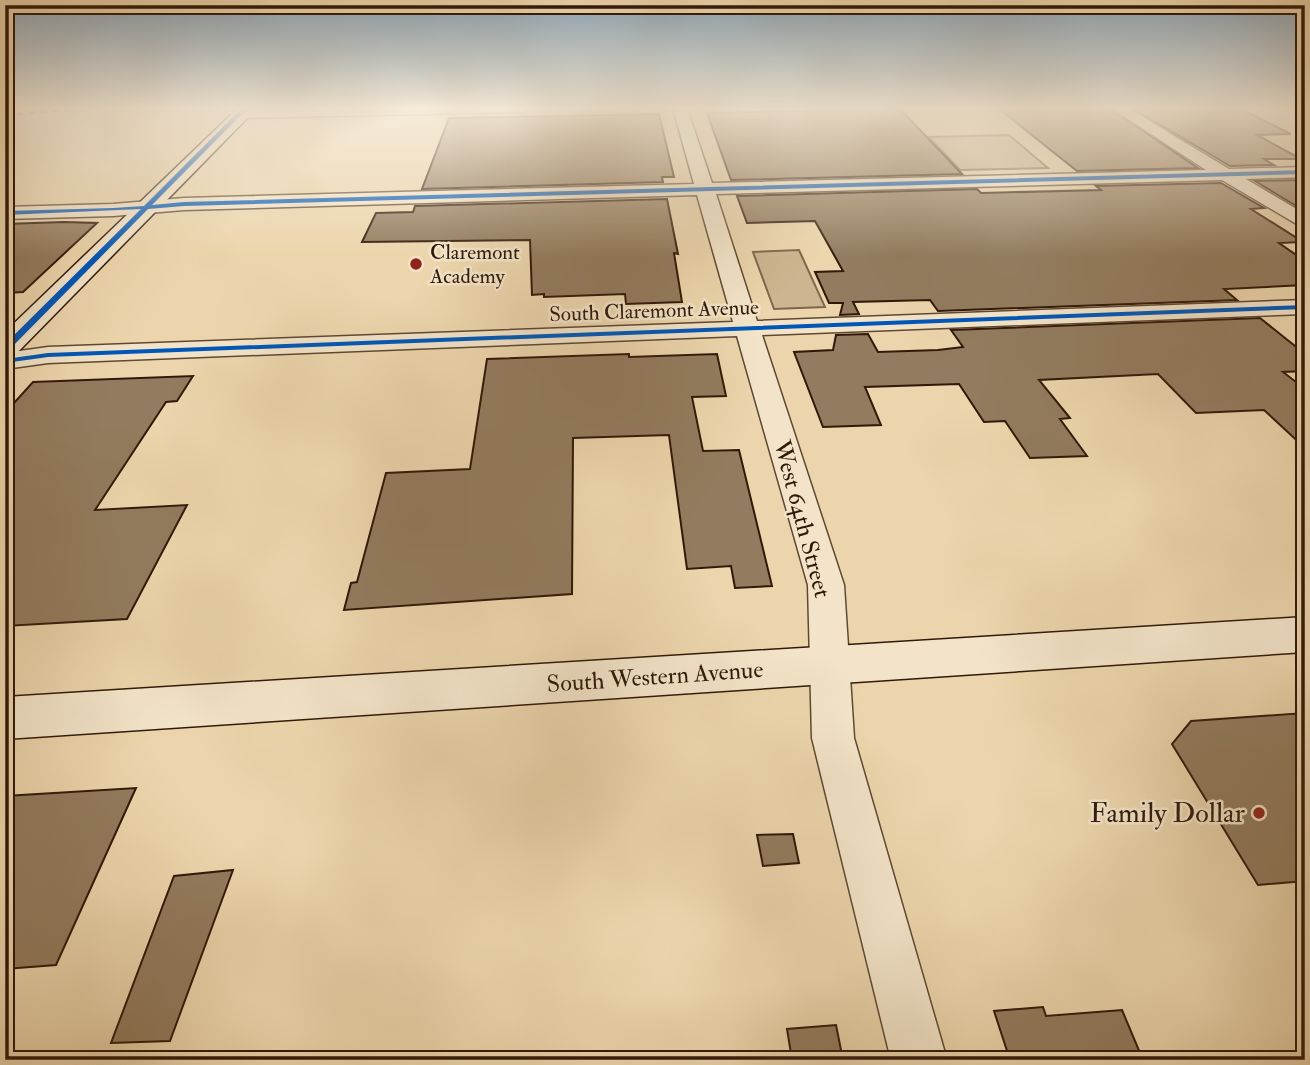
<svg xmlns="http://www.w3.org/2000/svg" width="1310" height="1065" viewBox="0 0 1310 1065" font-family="'IM FELL Double Pica',serif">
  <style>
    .green { fill: #ccb590; stroke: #7e674c; stroke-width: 2 }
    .building { fill: #927b5e; stroke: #301909; stroke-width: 2 }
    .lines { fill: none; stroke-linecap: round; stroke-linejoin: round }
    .street-casing { stroke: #5f4832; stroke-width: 3 }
    .secondary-casing { stroke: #301909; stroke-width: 3 }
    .street { fill: #f3e4c9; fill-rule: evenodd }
    .secondary { fill: #f3e4c9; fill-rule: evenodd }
    .rail { stroke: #301909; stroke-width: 2.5; stroke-dasharray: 6 6; stroke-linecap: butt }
    .cycleway-casing { stroke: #f3e4c9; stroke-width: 5 }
    .cycleway { fill: #0057b8; fill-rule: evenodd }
    .poi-dot { fill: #8f2418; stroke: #f3e4c9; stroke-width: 2.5 }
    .labels { text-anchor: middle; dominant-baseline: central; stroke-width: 5; stroke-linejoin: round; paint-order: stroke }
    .far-poi-label { font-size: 21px; fill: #301909; stroke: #f3e4c9; text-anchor: start }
    .far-street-label { font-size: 21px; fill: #301909; stroke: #f3e4c9 }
    .street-label { font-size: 24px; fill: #301909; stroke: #f3e4c9 }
    .near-poi-label { font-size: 28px; fill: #301909; stroke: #f3e4c9; text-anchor: end }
  </style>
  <rect width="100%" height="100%" fill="#ecd5ac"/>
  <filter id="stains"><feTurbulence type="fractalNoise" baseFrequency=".00286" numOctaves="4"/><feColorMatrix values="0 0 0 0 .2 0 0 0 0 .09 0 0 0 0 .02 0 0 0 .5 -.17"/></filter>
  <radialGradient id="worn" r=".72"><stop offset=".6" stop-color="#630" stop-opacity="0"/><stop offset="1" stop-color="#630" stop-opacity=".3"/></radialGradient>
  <g class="green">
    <path d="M1009 135 1048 168 960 170 929 137Z"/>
    <path d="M799 250 825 307 774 309 753 252Z"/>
  </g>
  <g class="building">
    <path d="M998 108H1109L1198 168 1077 171Z"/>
    <path d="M1132 108H1239L1291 134 1257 135 1301 159H1264L1274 165 1230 166Z"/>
    <path d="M900 109 962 174 731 180 707 113Z"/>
    <path d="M659 114 674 177H662L663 182 422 189 449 118Z"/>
    <path d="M1300 180 1305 183V207H1298L1255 181Z"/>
    <path d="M1221 183 1264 208 1251 209 1303 242 1279 243 1305 261V285L1224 289 1237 300 938 311 930 300 853 302 859 314 840 315 843 303H829L815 272 843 271 815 221 747 223 737 196 977 189 981 193 1101 190 1096 186Z"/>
    <path d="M667 199 678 254 674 253 682 302 626 304 625 294 544 297V294L532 295 530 240 362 242 376 213 413 212 415 206Z"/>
    <path d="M64 222 97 223 23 292 5 293V224Z"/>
    <path d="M1260 318 1305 354V371L1283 372 1305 389V448L1264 410 1196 413 1158 374 1039 380 1070 418 1060 419 1087 456 1030 458 1005 421 984 422 959 384 865 387 881 425 823 427 794 352 833 350 836 335 868 334 878 352 938 350 963 347 951 330Z"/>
    <path d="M629 354V357L717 354 726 396 692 397 703 451 739 450 772 586 735 588 731 566 687 569 669 435 573 438 572 594 344 610 351 583 357 582 386 473 470 469 487 359Z"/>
    <path d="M193 376 177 401 166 402 95 510 187 505 127 619 5 626V413L33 382Z"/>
    <path d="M1305 713V881L1258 885 1172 744 1191 721Z"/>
    <path d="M136 788 56 965 5 969V796Z"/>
    <path d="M793 834 799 863 763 866 757 835Z"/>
    <path d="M233 870 170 1041 111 1043 174 876Z"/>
    <path d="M1043 1007 1046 1016 1122 1010 1143 1060H1010L994 1011Z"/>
    <path d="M836 1025 843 1060H792L787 1029Z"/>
  </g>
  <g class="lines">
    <defs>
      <g id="street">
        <path d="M333 108H531L524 112 239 118 232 114 239 110Z"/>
        <path d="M673 108H687L712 183 1206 170 1111 108H1128L1229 169 1305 167V177L1246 179 1305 214V229L1222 180 716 194 757 321 1305 300V314L762 335 844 585 854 738 947 1060H891L812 738 808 585 737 336 48 363 5 369V353L48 347 733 322 697 195 184 210 113 216 5 219V207L113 204 184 198 694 184Z"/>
      </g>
      <g id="secondary">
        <path d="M238 108H257L15 355 5 358V332Z"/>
        <path d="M1305 617V652L5 739V697Z"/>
      </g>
    </defs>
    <use href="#street" class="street-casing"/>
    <use href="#secondary" class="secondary-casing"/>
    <use href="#street" class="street"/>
    <use href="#secondary" class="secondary"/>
    <path class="rail" d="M5 115 91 108"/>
    <defs>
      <g id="cycleway">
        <path d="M246 108H251L241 115 152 205 184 202 1305 170V174L184 206 148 209 8 351H5V344L141 209 5 215V211L113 208 144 206 237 113Z"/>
        <path d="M1305 305V309L48 357 5 363V359L48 353Z"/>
      </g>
    </defs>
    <use href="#cycleway" class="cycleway-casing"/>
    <use href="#cycleway" class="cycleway"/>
  </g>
  <linearGradient id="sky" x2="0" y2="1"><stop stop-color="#90a8ba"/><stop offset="0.42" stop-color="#f6ecda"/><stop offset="1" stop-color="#f6ecda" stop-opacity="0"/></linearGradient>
  <rect width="1310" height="257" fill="url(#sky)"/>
  <g class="poi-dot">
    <circle cx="416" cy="264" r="7"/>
    <circle cx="1259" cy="813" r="7"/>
  </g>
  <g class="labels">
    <g class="far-poi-label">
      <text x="430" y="252">Claremont<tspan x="430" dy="24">Academy</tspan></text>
    </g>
    <g class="far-street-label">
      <text transform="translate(654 311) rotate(-2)">South Claremont Avenue</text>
    </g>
    <g class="street-label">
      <text transform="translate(802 519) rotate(75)">West 64th Street</text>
      <text transform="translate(655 677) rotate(-4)">South Western Avenue</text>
    </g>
    <g class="near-poi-label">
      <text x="1245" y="813">Family Dollar</text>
    </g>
  </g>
  <rect width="1310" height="1065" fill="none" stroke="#ecd5ac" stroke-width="28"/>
  <rect x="7" y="7" width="1296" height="1051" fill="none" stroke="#301909" stroke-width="3.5"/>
  <rect x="14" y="14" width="1282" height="1037" fill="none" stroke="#301909" stroke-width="2"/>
  <rect width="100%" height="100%" filter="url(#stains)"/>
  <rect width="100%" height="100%" fill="url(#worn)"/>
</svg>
